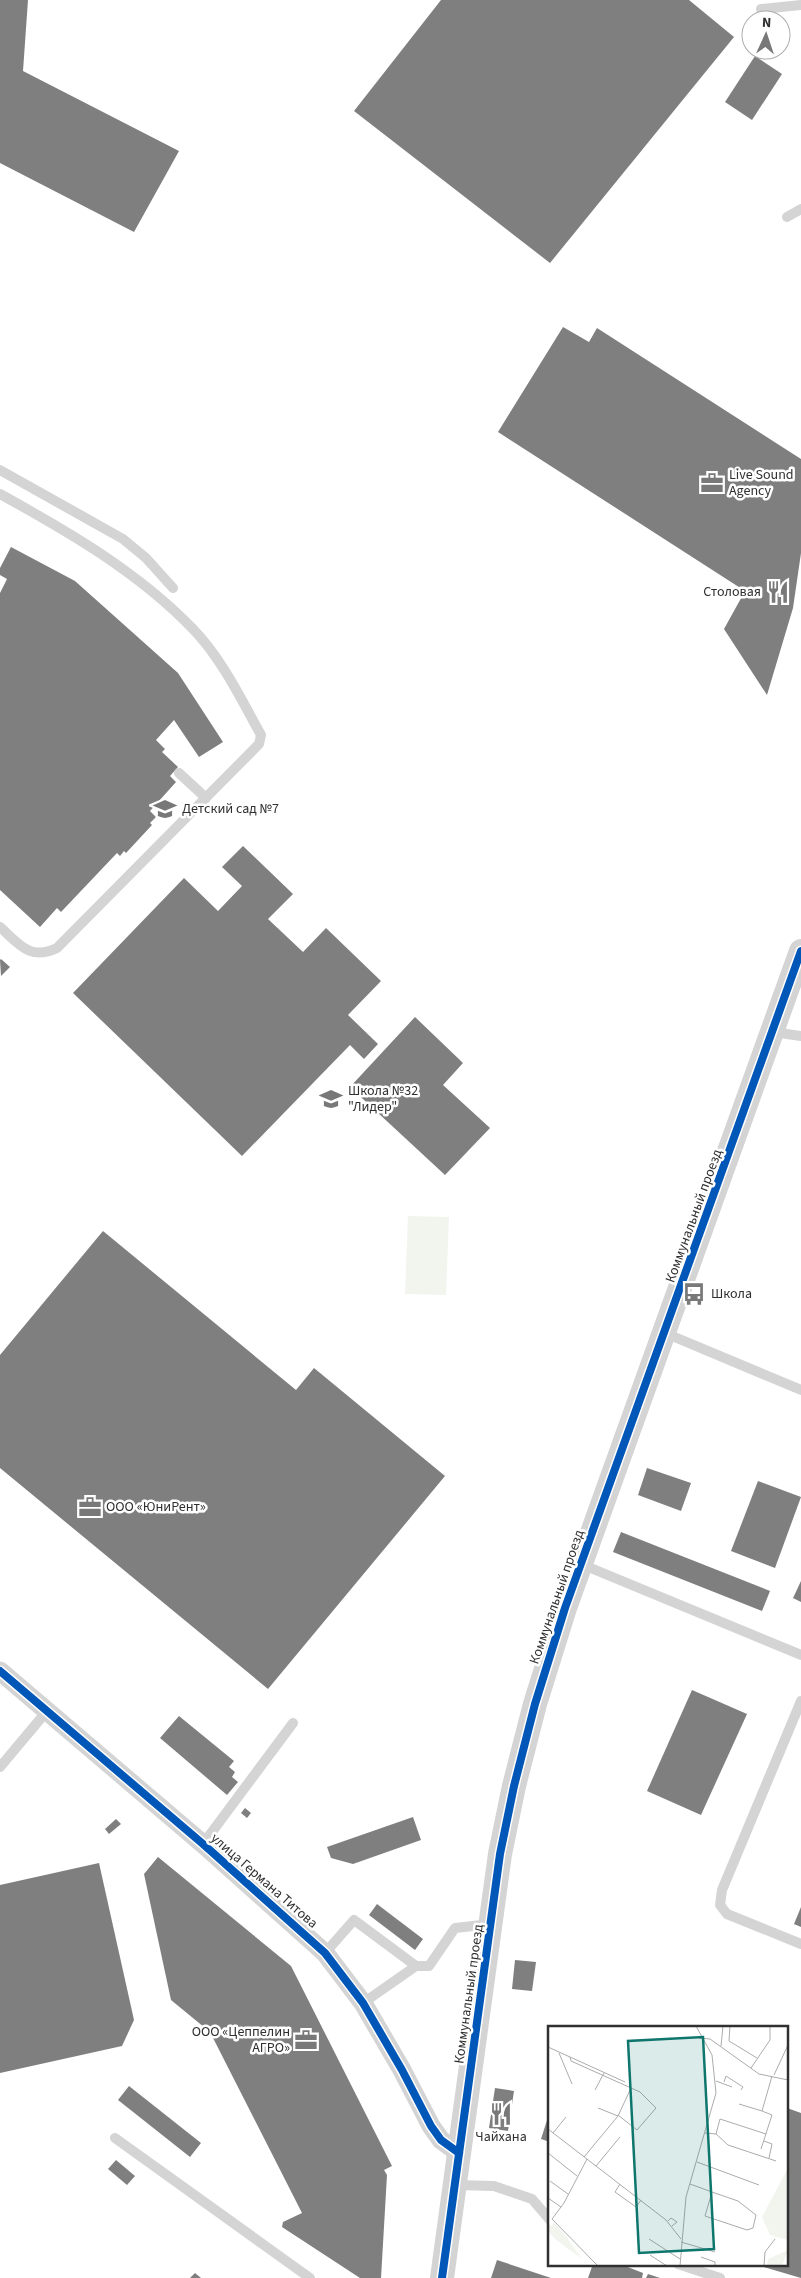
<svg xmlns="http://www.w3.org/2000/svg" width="801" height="2278" viewBox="0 0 801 2278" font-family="'Source Sans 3',sans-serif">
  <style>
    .green { fill: #f1f5ed }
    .building { fill: #7f7f7f }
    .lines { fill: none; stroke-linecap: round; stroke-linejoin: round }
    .service { stroke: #d4d4d4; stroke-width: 10 }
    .minor { stroke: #d4d4d4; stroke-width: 19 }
    .tertiary { stroke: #d4d4d4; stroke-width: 24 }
    .cycleway-casing { stroke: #fff; stroke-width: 11 }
    .cycleway { stroke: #0057b8; stroke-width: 8 }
    .labels { text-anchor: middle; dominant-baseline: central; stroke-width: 5; stroke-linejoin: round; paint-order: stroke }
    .poi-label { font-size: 14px; fill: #303030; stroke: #fff; text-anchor: start }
    .street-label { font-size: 14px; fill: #303030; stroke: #fff }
    .inset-road { fill: none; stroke: #acacac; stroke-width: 1 }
    .view { fill: #0f766e; fill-opacity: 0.15; stroke: #0f766e; stroke-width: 2.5 }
    .inset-edge { fill: none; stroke: #303030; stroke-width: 2.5 }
  </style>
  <rect width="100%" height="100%" fill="#fff"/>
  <path class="green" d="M408 1216 449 1217 446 1295 405 1294Z"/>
  <g class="building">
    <path d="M0 0H28L23 71 179 151 134 232 0 163Z"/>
    <path d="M441 0H689L734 37 550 263 354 111Z"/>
    <path d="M755 56 782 74 752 120 725 102Z"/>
    <path d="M563 327 589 342 597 328 801 459V553L793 608 767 695 724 629 745 591 498 432Z"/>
    <path d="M11 547 75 581 178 673 223 742 199 757 174 720 156 740 165 749 162 752 178 767 170 776 176 782 150 811 156 817 150 823 152 825 126 853 124 851 120 856 117 853 61 912 57 908 40 927 0 890V593L7 579 0 575V568Z"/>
    <path d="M243 846 293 894 268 919 303 952 326 928 381 981 348 1015 378 1044 364 1059 350 1045 242 1156 73 993 184 878 218 911 242 886 222 867Z"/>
    <path d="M1 959 10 967 1 976 0 960Z"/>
    <path d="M415 1017 463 1063 443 1085 490 1128 445 1175 350 1087Z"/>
    <path d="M103 1231 296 1390 314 1368 445 1476 268 1689 0 1468V1355Z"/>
    <path d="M647 1468 691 1483 681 1511 638 1495Z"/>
    <path d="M758 1481 801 1497 775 1568 731 1551Z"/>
    <path d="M621 1532 770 1591 762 1611 613 1552Z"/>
    <path d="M801 1581V1602L793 1598Z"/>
    <path d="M692 1690 747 1714 701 1815 647 1791Z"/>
    <path d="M179 1716 234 1761 229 1767 235 1772 232 1777 238 1782 227 1795 160 1738Z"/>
    <path d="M245 1808 251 1813 247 1818 241 1813Z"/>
    <path d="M413 1817 421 1840 353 1864 331 1858 327 1847Z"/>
    <path d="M116 1819 121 1824 109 1834 105 1829Z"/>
    <path d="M158 1857 291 1966 392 2166 384 2170 387 2175 381 2278H360L282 2227 283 2222 302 2213 210 2032 171 2000 144 1874Z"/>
    <path d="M99 1863 134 2020 122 2046 0 2073V1885Z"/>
    <path d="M377 1904 423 1939 415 1950 369 1915Z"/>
    <path d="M801 1907V1927L794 1924Z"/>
    <path d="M515 1960 536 1962 532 1991 512 1989Z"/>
    <path d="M129 2086 201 2143 190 2157 118 2100Z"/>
    <path d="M495 2088 514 2091 508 2131 489 2128Z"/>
    <path d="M787 2108 801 2113V2278L757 2265 787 2264Z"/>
    <path d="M549 2114H550V2142L541 2139Z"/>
    <path d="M116 2160 135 2176 127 2185 108 2169Z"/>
    <path d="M497 2260 551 2278H491Z"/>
    <path d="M593 2264H620L643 2273 642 2278H588Z"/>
    <path d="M195 2273 201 2278H190Z"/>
    <path d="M648 2274 660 2278H646Z"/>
  </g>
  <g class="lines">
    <g class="service">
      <path d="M761 9 801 5"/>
      <path d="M787 217 801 209"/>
      <path d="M0 470 123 539 146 558 173 588"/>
      <path d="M0 494C69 532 138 572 193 629 222 659 241 699 261 735L259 744 57 948C30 961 19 944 0 927"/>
      <path d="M179 773 206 798"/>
      <path d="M773 1032 801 1036"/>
      <path d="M665 1333 801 1390"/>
      <path d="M581 1564 801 1655"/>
      <path d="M801 1701 722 1890 720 1905 727 1914 801 1944"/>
      <path d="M0 1767 47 1711"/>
      <path d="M203 1844 293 1723"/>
      <path d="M325 1953 354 1920 416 1966 363 2003"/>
      <path d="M416 1966H429L455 1928 491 1924"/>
      <path d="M115 2138 310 2278"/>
      <path d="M456 2185 494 2186 532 2199 550 2220"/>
      <path d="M678 2264 720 2278"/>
    </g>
    <path class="minor" d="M0 1671 203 1844 325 1953 363 2003 402 2070 431 2126 441 2140 459 2153"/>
    <path class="tertiary" d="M442 2278 500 1854 514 1786 535 1704 565 1608 801 951"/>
    <defs>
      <g id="cycleway">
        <path d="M0 1671 203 1844 325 1953 363 2003 402 2070 431 2126 441 2140 459 2153"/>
        <path d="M442 2278 500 1854 514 1786 535 1704 565 1608 801 951"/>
      </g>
    </defs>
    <use href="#cycleway" class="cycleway-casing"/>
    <use href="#cycleway" class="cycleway"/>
  </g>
  <defs>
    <symbol id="office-bare" viewBox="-9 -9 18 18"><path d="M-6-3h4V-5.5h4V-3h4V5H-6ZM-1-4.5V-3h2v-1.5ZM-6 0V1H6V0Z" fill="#787878" stroke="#fff" stroke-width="2.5" paint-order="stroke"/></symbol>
    <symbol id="restaurant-bare" viewBox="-9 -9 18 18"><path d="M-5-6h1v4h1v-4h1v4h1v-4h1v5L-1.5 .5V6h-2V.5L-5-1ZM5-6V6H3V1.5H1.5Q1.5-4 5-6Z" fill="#787878" stroke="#fff" stroke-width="2.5" paint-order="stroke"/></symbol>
    <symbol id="school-bare" viewBox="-9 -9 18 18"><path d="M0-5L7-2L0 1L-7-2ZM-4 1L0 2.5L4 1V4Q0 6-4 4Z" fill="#787878" stroke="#fff" stroke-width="2.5" paint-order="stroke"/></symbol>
    <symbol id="bus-bare" viewBox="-9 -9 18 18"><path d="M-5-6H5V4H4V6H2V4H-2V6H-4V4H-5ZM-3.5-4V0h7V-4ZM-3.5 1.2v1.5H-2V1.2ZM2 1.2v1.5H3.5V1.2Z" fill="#787878" stroke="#fff" stroke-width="2.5" paint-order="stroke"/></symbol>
  </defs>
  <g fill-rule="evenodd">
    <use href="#office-bare" x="696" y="467" width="32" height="32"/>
    <use href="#restaurant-bare" x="762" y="576" width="32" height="32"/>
    <use href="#school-bare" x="149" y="793" width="32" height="32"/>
    <use href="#school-bare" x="315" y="1083" width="32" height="32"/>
    <use href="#bus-bare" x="678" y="1278" width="32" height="32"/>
    <use href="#office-bare" x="74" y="1491" width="32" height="32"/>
    <use href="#office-bare" x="290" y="2024" width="32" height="32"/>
    <use href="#restaurant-bare" x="485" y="2098" width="32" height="32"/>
  </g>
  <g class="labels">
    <g class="poi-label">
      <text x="729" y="475">Live Sound<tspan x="729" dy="16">Agency</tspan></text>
      <text x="761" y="592" text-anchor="end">Столовая</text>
      <text x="182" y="809">Детский сад №7</text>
      <text x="348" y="1091">Школа №32<tspan x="348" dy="16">"Лидер"</tspan></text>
      <text x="711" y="1294">Школа</text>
      <text x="106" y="1507">ООО «ЮниРент»</text>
      <text x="290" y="2032" text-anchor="end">ООО «Цеппелин<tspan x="290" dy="16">АГРО»</tspan></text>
      <text x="501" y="2137" text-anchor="middle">Чайхана</text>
    </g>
    <g class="street-label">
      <text transform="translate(694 1216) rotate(-70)">Коммунальный проезд</text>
      <text transform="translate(557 1597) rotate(-71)">Коммунальный проезд</text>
      <text transform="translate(264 1881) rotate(41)">улица Германа Титова</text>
      <text transform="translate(469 1994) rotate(-82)">Коммунальный проезд</text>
    </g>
  </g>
  <g transform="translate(548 2026)">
    <rect width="240" height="240" fill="#fff"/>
    <path d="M240 142V214L222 209 214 191ZM0 197 3 200 6 197 14 205 34 233 7 213 0 205ZM240 224 234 240H219L220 233Z" fill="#f1f5ed"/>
    <path class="inset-road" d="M182 0 181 15 209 32M151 12 162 13 211 48 240 54M173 20 175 0M0 21 77 56M11 27 24 58M22 31 23 35 92 66 108 82 89 104 70 89M203 42 222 14V0M226 49 240 19M168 55 184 61M176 56 178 50 195 61 193 64M47 64 56 47M191 78 214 85M50 82 70 90M0 103 118 194 133 213M5 107 18 91M157 107 168 108 172 93 218 108M168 108 180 119 228 135M216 115 224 118 221 132M213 123 224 89 214 85 224 50M0 127 29 150M36 131 70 90 83 62M39 133 16 177 4 193 50 240M149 136 211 159M48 140 72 111M2 155 20 168M72 158 67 166 88 181 93 174M142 158 164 166 190 175 208 189 205 202 199 204 157 190 164 166M0 172 13 181M120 195 123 192 129 196 124 200M101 213 132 233M133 216 167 226M102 229 119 240M153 231 167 236V240M132 240 138 171 168 67 164 29 148 0M216 240 217 226 227 213"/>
    <path class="view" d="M155 11 166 223 91 227 80 15Z"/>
    <rect width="240" height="240" class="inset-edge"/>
  </g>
  <g transform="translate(766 35) rotate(3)"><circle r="24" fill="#ffffff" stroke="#acacac"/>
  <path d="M0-4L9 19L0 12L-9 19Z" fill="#787878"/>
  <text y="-8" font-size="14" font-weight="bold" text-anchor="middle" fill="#303030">N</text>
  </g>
</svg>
